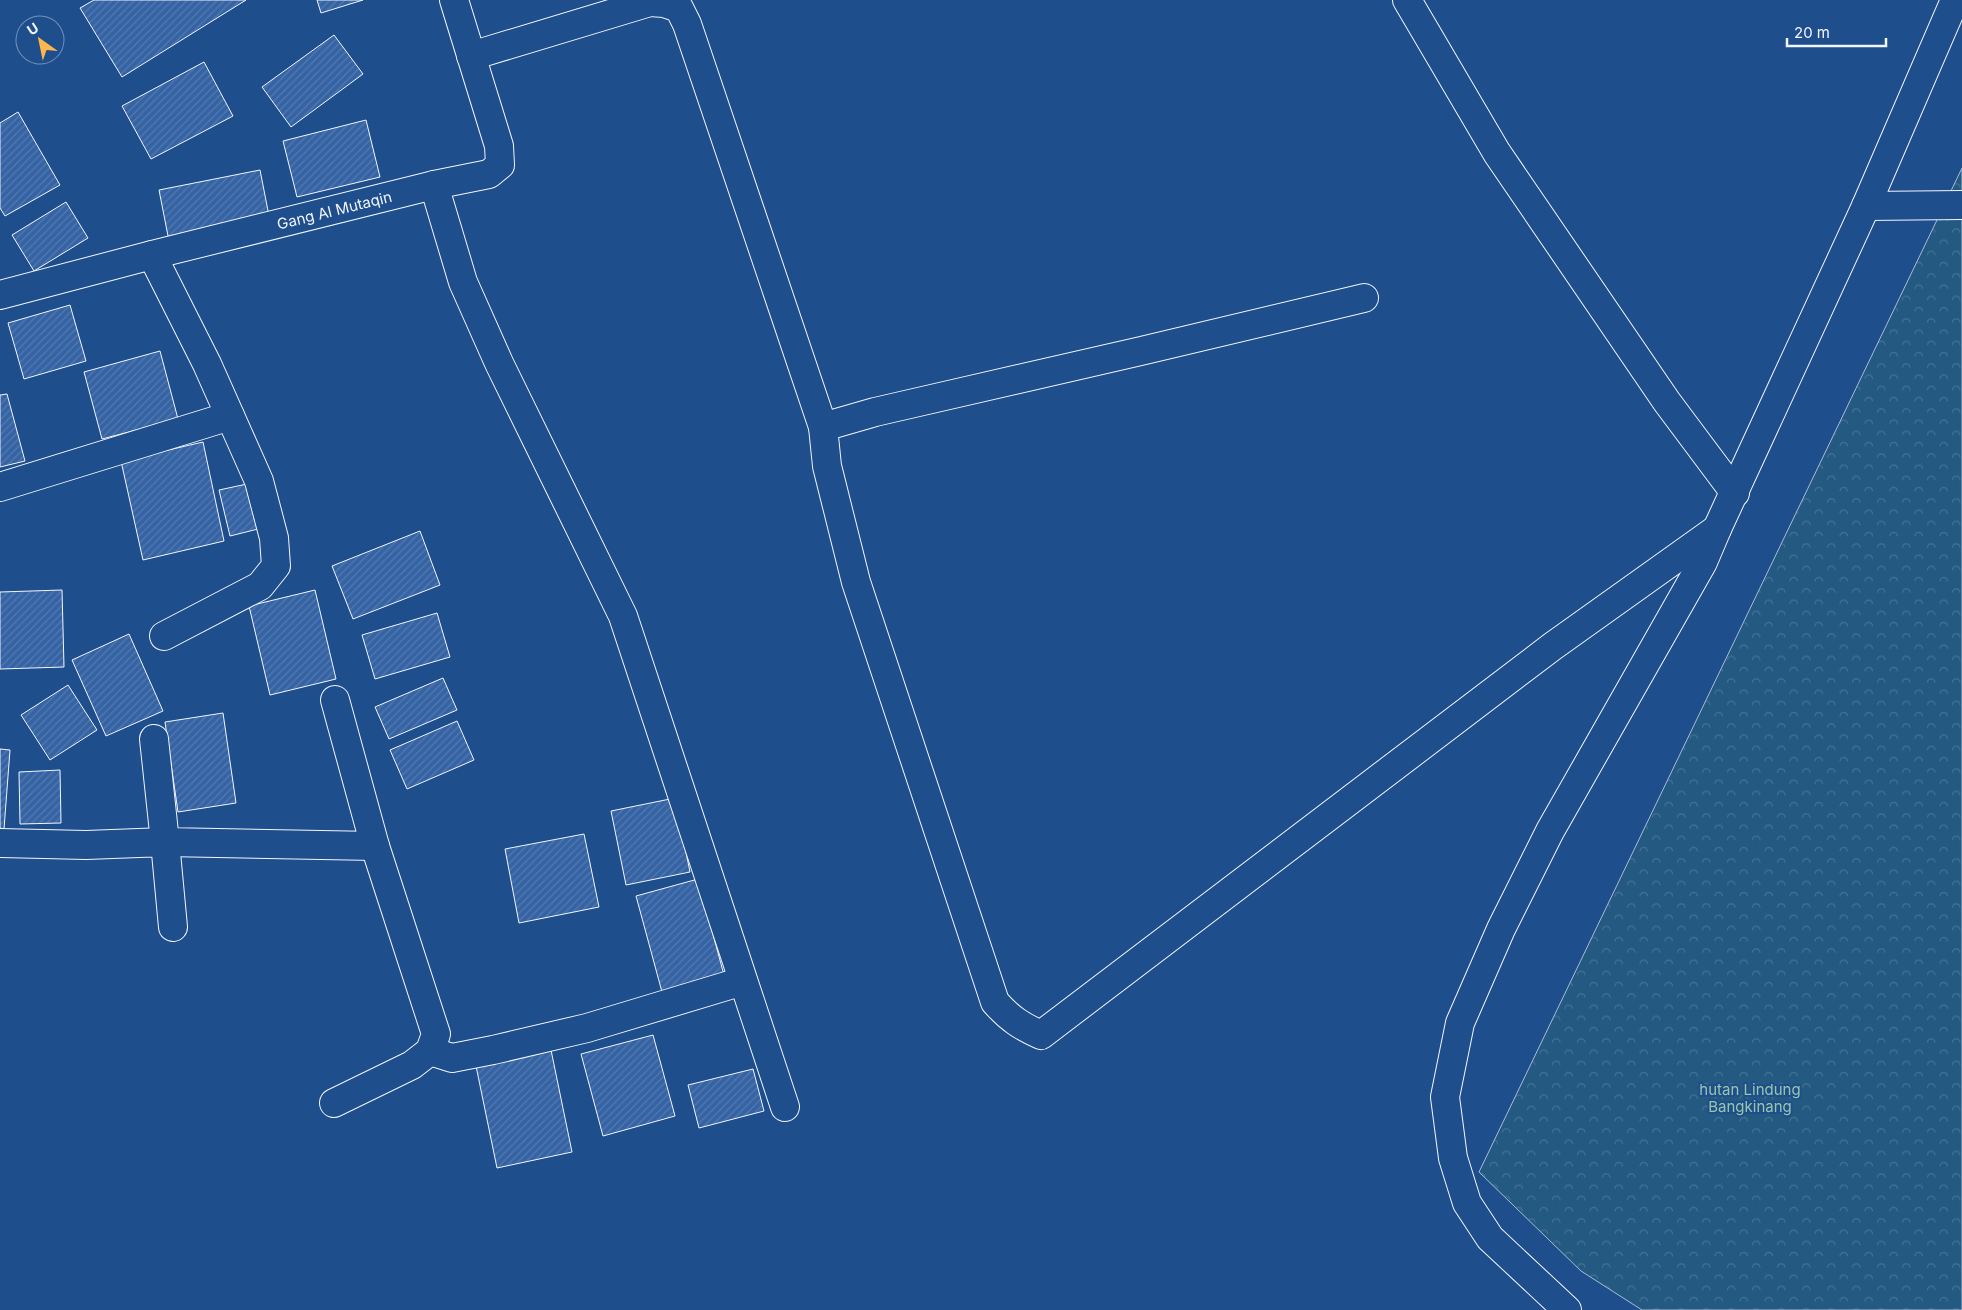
<svg xmlns="http://www.w3.org/2000/svg" width="1962" height="1310" viewBox="0 0 1962 1310" font-family="Inter,sans-serif">
  <style>
    .forest { fill: url(#forest-crowns); stroke: #a8bbd7 }
    .building { fill: url(#building-hatch); stroke: #f2f6ff }
    .lines { fill: none; stroke-linecap: round; stroke-linejoin: round }
    .minor-casing { stroke: #f2f6ff; stroke-width: 30 }
    .tertiary-casing { stroke: #f2f6ff; stroke-width: 30 }
    .minor { stroke: #1f4e8c; stroke-width: 28 }
    .tertiary { stroke: #1f4e8c; stroke-width: 28 }
    .labels { text-anchor: middle; dominant-baseline: central; stroke-width: 4; stroke-linejoin: round; paint-order: stroke }
    .street-label { font-size: 15px; fill: #f2f6ff; stroke: #1f4e8c }
    .park-label { font-size: 15px; fill: #97c8a6; stroke: #1f4e8c }
  </style>
  <defs>
    <pattern id="forest-crowns" width="20" height="18" patternUnits="userSpaceOnUse" patternTransform="scale(1.25)"><rect width="20" height="18" fill="#245a82"/><path d="M2 6a3 3 0 1 1 6 0M12 15a3 3 0 1 1 6 0" fill="none" stroke="#447295"/></pattern>
    <pattern id="building-hatch" width="6" height="6" patternUnits="userSpaceOnUse" patternTransform="scale(1.25)"><rect width="6" height="6" fill="#3563a3"/><path d="M-1 1l2-2M0 6l6-6M5 7l2-2" fill="none" stroke="#537ab1"/></pattern>
  </defs>
  <rect width="100%" height="100%" fill="#1f4e8c"/>
  <path class="forest" d="M1962 168V1310H1642L1581 1271 1479 1172Z"/>
  <g class="building">
    <path d="M94 0H246L122 77 80 8Z"/>
    <path d="M317 0H363L321 13Z"/>
    <path d="M334 35 363 74 291 127 262 87Z"/>
    <path d="M204 62 233 116 151 159 122 106Z"/>
    <path d="M18 112 60 185 5 216 0 208V123Z"/>
    <path d="M366 120 380 177 297 197 283 141Z"/>
    <path d="M260 170 270 221 169 241 159 190Z"/>
    <path d="M66 202 88 238 34 271 12 235Z"/>
    <path d="M70 305 86 361 24 379 8 323Z"/>
    <path d="M160 351 178 419 102 439 84 372Z"/>
    <path d="M7 394 25 461 0 467V395Z"/>
    <path d="M203 442 224 541 143 560 121 461Z"/>
    <path d="M247 484 258 529 230 536 219 490Z"/>
    <path d="M420 531 440 585 353 619 332 566Z"/>
    <path d="M62 590 64 667 0 669V592Z"/>
    <path d="M315 590 336 679 270 695 249 606Z"/>
    <path d="M437 613 450 657 375 679 362 635Z"/>
    <path d="M129 634 163 711 106 736 72 660Z"/>
    <path d="M443 678 457 710 389 739 375 707Z"/>
    <path d="M68 685 97 730 50 760 21 715Z"/>
    <path d="M223 713 236 803 178 812 165 722Z"/>
    <path d="M457 721 474 760 407 789 390 750Z"/>
    <path d="M0 749 10 750 4 829 0 828Z"/>
    <path d="M60 770 61 823 20 824 19 772Z"/>
    <path d="M675 798 690 872 626 885 611 811Z"/>
    <path d="M584 834 599 907 519 923 505 849Z"/>
    <path d="M698 879 724 975 662 992 636 896Z"/>
    <path d="M653 1035 675 1116 603 1136 581 1054Z"/>
    <path d="M551 1050 572 1152 497 1168 476 1066Z"/>
    <path d="M753 1069 764 1111 699 1128 688 1085Z"/>
  </g>
  <g class="lines">
    <defs>
      <g id="minor">
        <path d="M1407 0 1497 153 1667 402 1735 493"/>
        <path d="M471 56 650 2 664 3 679 8 687 24 823 427"/>
        <path d="M434 185 463 282 499 363 623 616 785 1107"/>
        <path d="M1866 206 1962 205"/>
        <path d="M152 255 207 364 259 481 274 538 276 566 260 586 164 636"/>
        <path id="s1" d="M0 295 152 255 434 185 489 174 500 165 499 146 454 0"/>
        <path d="M1364 298 1141 351 875 412 823 427 827 466 856 582 995 1002C1010 1019 1021 1026 1041 1035L1553 646 1717 529"/>
        <path d="M0 487 230 416"/>
        <path d="M154 739 165 842 375 846 335 700"/>
        <path d="M0 843 86 845 165 842 173 927"/>
        <path d="M430 1051 452 1058 493 1050 587 1028 743 981"/>
        <path d="M334 1103 412 1065 430 1051 436 1034 375 846"/>
      </g>
      <path id="tertiary" d="M1567 1310 1490 1238 1467 1203 1453 1158 1445 1097 1460 1023 1501 929 1550 831 1703 562 1717 529 1866 206 1955 0"/>
    </defs>
    <use href="#minor" class="minor-casing"/>
    <use href="#tertiary" class="tertiary-casing"/>
    <use href="#minor" class="minor"/>
    <use href="#tertiary" class="tertiary"/>
  </g>
  <g class="labels">
    <g class="street-label">
      <text stroke="none"><textPath href="#s1" startOffset="345">Gang Al Mutaqin</textPath></text>
    </g>
    <g class="park-label">
      <text x="1750" y="1089">hutan Lindung<tspan x="1750" dy="17">Bangkinang</tspan></text>
    </g>
  </g>
  <g transform="translate(40 40) rotate(327)"><circle r="24" fill="#1f4e8c" stroke="#7391ba"/>
  <path d="M0-4L9 19L0 12L-9 19Z" fill="#ffb74d"/>
  <text y="-8" font-size="14" font-weight="bold" text-anchor="middle" fill="#f2f6ff">U</text>
  </g>
  <path d="M1787 38v8h99v-8" fill="none" stroke="#f2f6ff" stroke-width="2.5"/>
  <text x="1794" y="38" font-size="15" fill="#f2f6ff" stroke="#1f4e8c" stroke-width="4" paint-order="stroke">20 m</text>
</svg>
